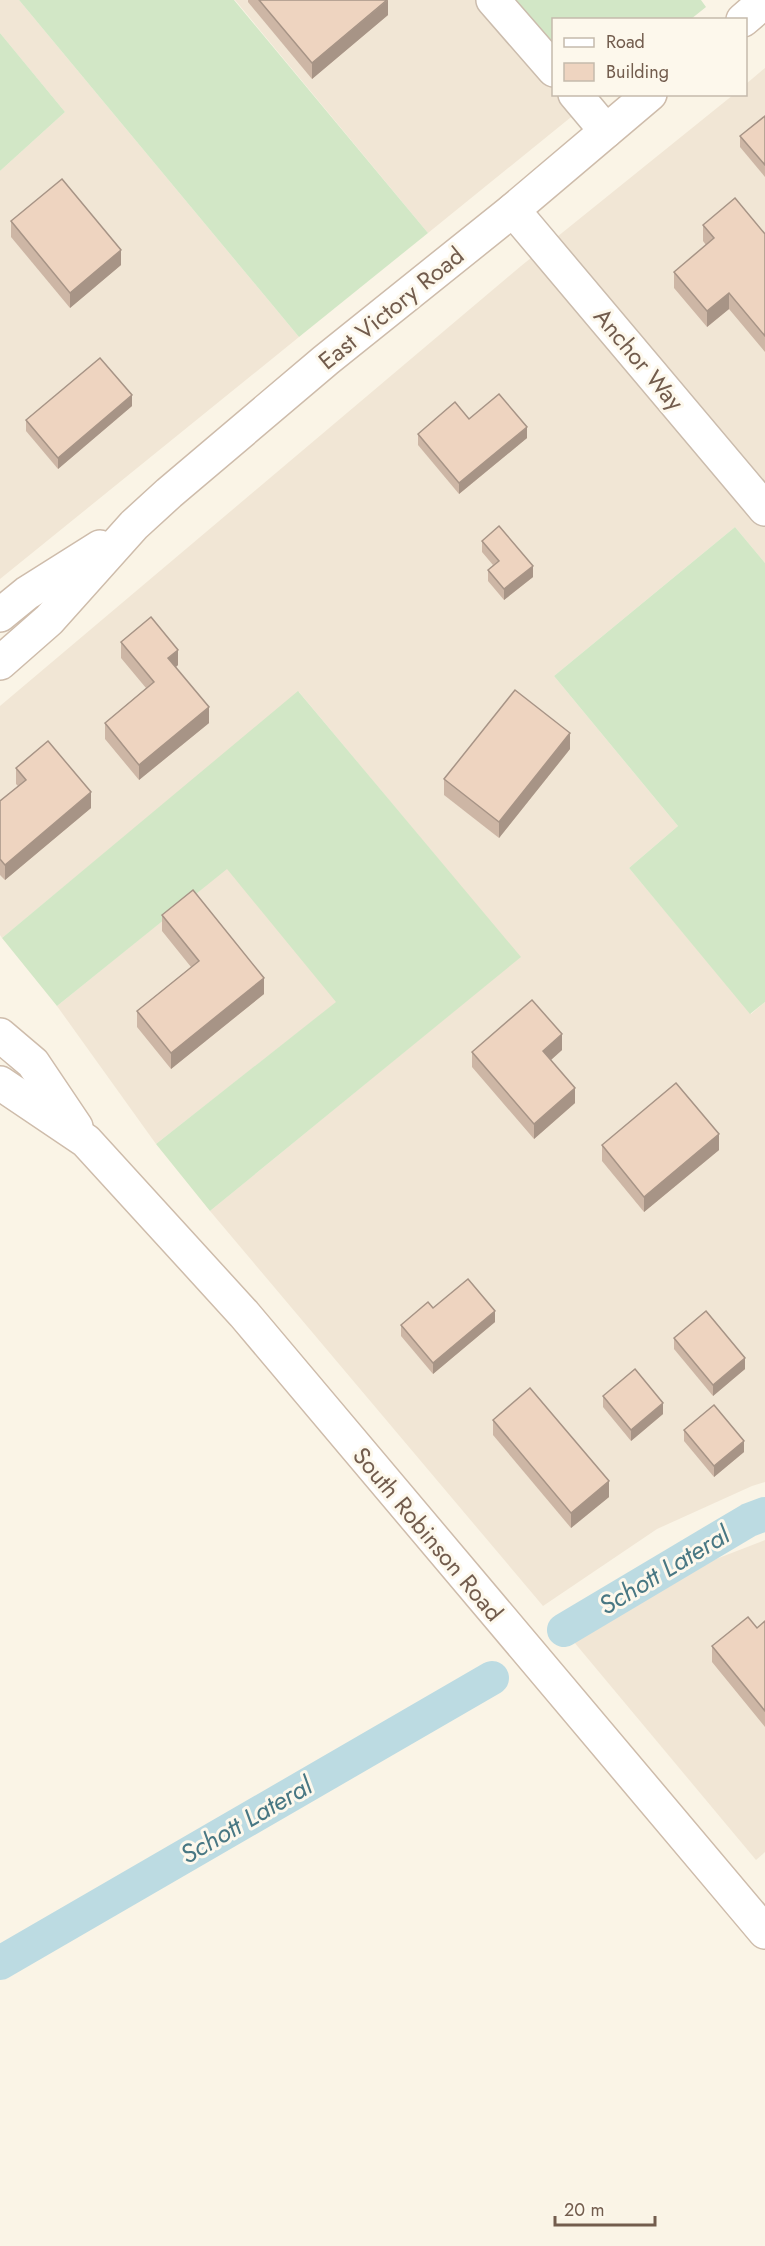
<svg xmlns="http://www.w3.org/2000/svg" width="765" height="2246" viewBox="0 0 765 2246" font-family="Jost,sans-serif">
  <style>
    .residential { fill: #f1e6d5 }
    .grass { fill: #d2e7c6 }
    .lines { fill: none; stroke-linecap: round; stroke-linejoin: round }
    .canal { stroke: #bcdbe2; stroke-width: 34 }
    .street-casing { stroke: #cbbcad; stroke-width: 36 }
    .secondary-casing { stroke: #cebcab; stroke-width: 36 }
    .street { stroke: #fff; stroke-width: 33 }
    .secondary { stroke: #fff; stroke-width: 33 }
    .wall { fill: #cdb6a5 }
    .shaded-wall { fill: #a79486 }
    .building { fill: #eed4c0; stroke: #a79486; stroke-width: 1.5 }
    .labels { text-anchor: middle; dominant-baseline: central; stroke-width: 6; stroke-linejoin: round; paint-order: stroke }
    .street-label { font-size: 24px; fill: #725c4d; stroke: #fdf8ec }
    .water-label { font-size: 26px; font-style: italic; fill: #487783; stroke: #fdf8ec }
  </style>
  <rect width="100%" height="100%" fill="#faf4e6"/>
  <g class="residential">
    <path d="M0 0H19L299 337 0 579V171L65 112 0 33Z"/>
    <path d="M235 0H490L553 76 554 94 569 95 581 109 428 233Z"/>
    <path d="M765 68V563L735 527 554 676 678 826 629 868 751 1014 765 1002V1482L752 1486 657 1529 543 1606 210 1211 520 957 299 692 2 938 0 935V706L521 266 733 95 746 94V84Z"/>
    <path d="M227 868 337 1002 156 1144 57 1006Z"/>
    <path d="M765 1540V1852L756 1860 569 1636 672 1576Z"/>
  </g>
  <g class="grass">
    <path d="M19 0H234L428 233 299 337Z"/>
    <path d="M490 0H701L706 7 691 19 554 20 553 76Z"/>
    <path d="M0 33 65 112 0 171Z"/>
    <path d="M735 527 765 563V1002L750 1014 629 868 678 826 554 676Z"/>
    <path d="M298 691 521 957 210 1211 156 1144 336 1002 227 869 57 1006 2 938Z"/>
  </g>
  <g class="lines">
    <g class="canal">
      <path d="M564 1630 749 1520 765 1514"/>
      <path d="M0 1963 492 1678"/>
    </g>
    <defs>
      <g id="street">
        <path d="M493 0 554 70"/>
        <path d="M575 94 606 131"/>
        <path d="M513 210 765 509"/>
      </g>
      <g id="secondary">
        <path d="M743 20 765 1"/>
        <path d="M0 615 27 593 100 547"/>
        <path d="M0 663 49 620 134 525 169 493 326 360 513 210 650 94"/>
        <path d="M0 1035 33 1063 76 1127"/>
        <path d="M0 1083 86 1141 244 1314 765 1932"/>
      </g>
    </defs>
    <use href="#street" class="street-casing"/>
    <use href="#secondary" class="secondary-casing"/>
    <use href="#street" class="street"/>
    <use href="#secondary" class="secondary"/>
  </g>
  <g class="wall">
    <path d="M248 0H388V15L312 79 248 2Z"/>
    <path d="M765 116V177L740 147V136Z"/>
    <path d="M11 221 121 265 70 308 11 237Z"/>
    <path d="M703 225 765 234V352L729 309 707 327 674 288V272L706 245 703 241Z"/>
    <path d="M132 406 58 469 26 431V420Z"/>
    <path d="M469 419 527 438 459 494 418 445V434Z"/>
    <path d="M482 541 533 577 504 600 488 581V570L493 565 482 552Z"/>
    <path d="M121 642 178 665 176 667 209 723 139 780 105 739V723L146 688 121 658Z"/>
    <path d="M570 749 499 838 444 795V779Z"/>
    <path d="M16 768 91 808 5 880 0 875V801L18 786 16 784Z"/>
    <path d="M162 915 264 994 171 1069 137 1027V1011L191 967 162 931Z"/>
    <path d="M562 1050 551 1060 575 1103 534 1139 472 1067V1052Z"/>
    <path d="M602 1145 719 1150 644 1212 602 1161Z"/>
    <path d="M433 1308 495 1322 433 1374 401 1336V1325Z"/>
    <path d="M674 1338 745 1369 713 1396 674 1349Z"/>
    <path d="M603 1396 663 1414 631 1441 603 1407Z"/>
    <path d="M493 1420 609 1497 571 1528 493 1435Z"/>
    <path d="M684 1430 744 1452 714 1477 684 1441Z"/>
    <path d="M765 1621V1727L712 1662V1646L757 1628Z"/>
  </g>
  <g class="shaded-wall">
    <path d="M388 0V15L312 79V63Z"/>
    <path d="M121 250V265L70 308V293Z"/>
    <path d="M729 293V309L707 327V311Z"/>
    <path d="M132 395V406L58 469V458Z"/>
    <path d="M527 427V438L459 494V483Z"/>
    <path d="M533 566V577L504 600V589Z"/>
    <path d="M178 650V665L168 674V658Z"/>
    <path d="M209 707V723L139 780V765Z"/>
    <path d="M570 733V749L499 838V822Z"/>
    <path d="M91 792V808L5 880V865Z"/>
    <path d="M264 978V994L171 1069V1053Z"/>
    <path d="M562 1034V1050L543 1067V1051Z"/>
    <path d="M575 1088V1103L534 1139V1124Z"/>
    <path d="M719 1134V1150L644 1212V1197Z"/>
    <path d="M495 1311V1322L433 1374V1363Z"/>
    <path d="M745 1358V1369L713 1396V1385Z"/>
    <path d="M663 1403V1414L631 1441V1430Z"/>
    <path d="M744 1441V1452L714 1477V1466Z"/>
    <path d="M609 1481V1497L571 1528V1513Z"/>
  </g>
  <g class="building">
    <path d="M259 0H387L312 63Z"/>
    <path d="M765 116V165L740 136Z"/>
    <path d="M62 179 121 250 70 293 11 221Z"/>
    <path d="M735 198 765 234V336L729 293 707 311 674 272 714 238 703 225Z"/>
    <path d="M100 358 132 395 58 458 26 420Z"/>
    <path d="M499 394 527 427 459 483 418 434 455 402 469 419Z"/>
    <path d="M499 526 533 566 504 589 488 570 499 561 482 541Z"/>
    <path d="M151 617 178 650 168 658 209 707 139 765 105 723 154 682 121 642Z"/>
    <path d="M515 690 570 733 499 822 444 779Z"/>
    <path d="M48 741 91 792 5 865 0 859V801L26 780 16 768Z"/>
    <path d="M193 890 264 978 171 1053 137 1011 199 961 162 915Z"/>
    <path d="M532 1000 562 1034 543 1051 575 1088 534 1124 472 1052Z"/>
    <path d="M676 1083 719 1134 644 1197 602 1145Z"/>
    <path d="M468 1279 495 1311 433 1363 401 1325 428 1302 433 1308Z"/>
    <path d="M706 1311 745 1358 713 1385 674 1338Z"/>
    <path d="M635 1369 663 1403 631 1430 603 1396Z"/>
    <path d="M530 1388 609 1481 571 1513 493 1420Z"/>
    <path d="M714 1405 744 1441 714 1466 684 1430Z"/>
    <path d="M748 1617 757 1628 765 1621V1711L712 1646Z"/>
  </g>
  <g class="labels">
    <g class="street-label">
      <text transform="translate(391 308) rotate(-39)">East Victory Road</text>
      <text transform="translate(639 359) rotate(50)">Anchor Way</text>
      <text transform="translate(428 1534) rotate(50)">South Robinson Road</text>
    </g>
    <g class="water-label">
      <text transform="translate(664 1570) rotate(-31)">Schott Lateral</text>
      <text transform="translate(246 1820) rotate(-30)">Schott Lateral</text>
    </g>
  </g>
  <rect x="552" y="18" width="195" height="78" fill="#fdf8ec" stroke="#c5baac" stroke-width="1.5"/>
  <rect x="564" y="38" width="30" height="9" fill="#ffffff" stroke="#c5baac" stroke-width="1.5"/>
  <text x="606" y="48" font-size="18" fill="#725c4d">Road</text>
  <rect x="564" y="63" width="30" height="18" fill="#eed4c0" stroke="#c5baac" stroke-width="1.5"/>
  <text x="606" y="78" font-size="18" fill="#725c4d">Building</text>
  <path d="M555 2216v9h100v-9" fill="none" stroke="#725c4d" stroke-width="3"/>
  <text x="564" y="2216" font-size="18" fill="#725c4d" stroke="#fdf8ec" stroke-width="4.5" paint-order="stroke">20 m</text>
</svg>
